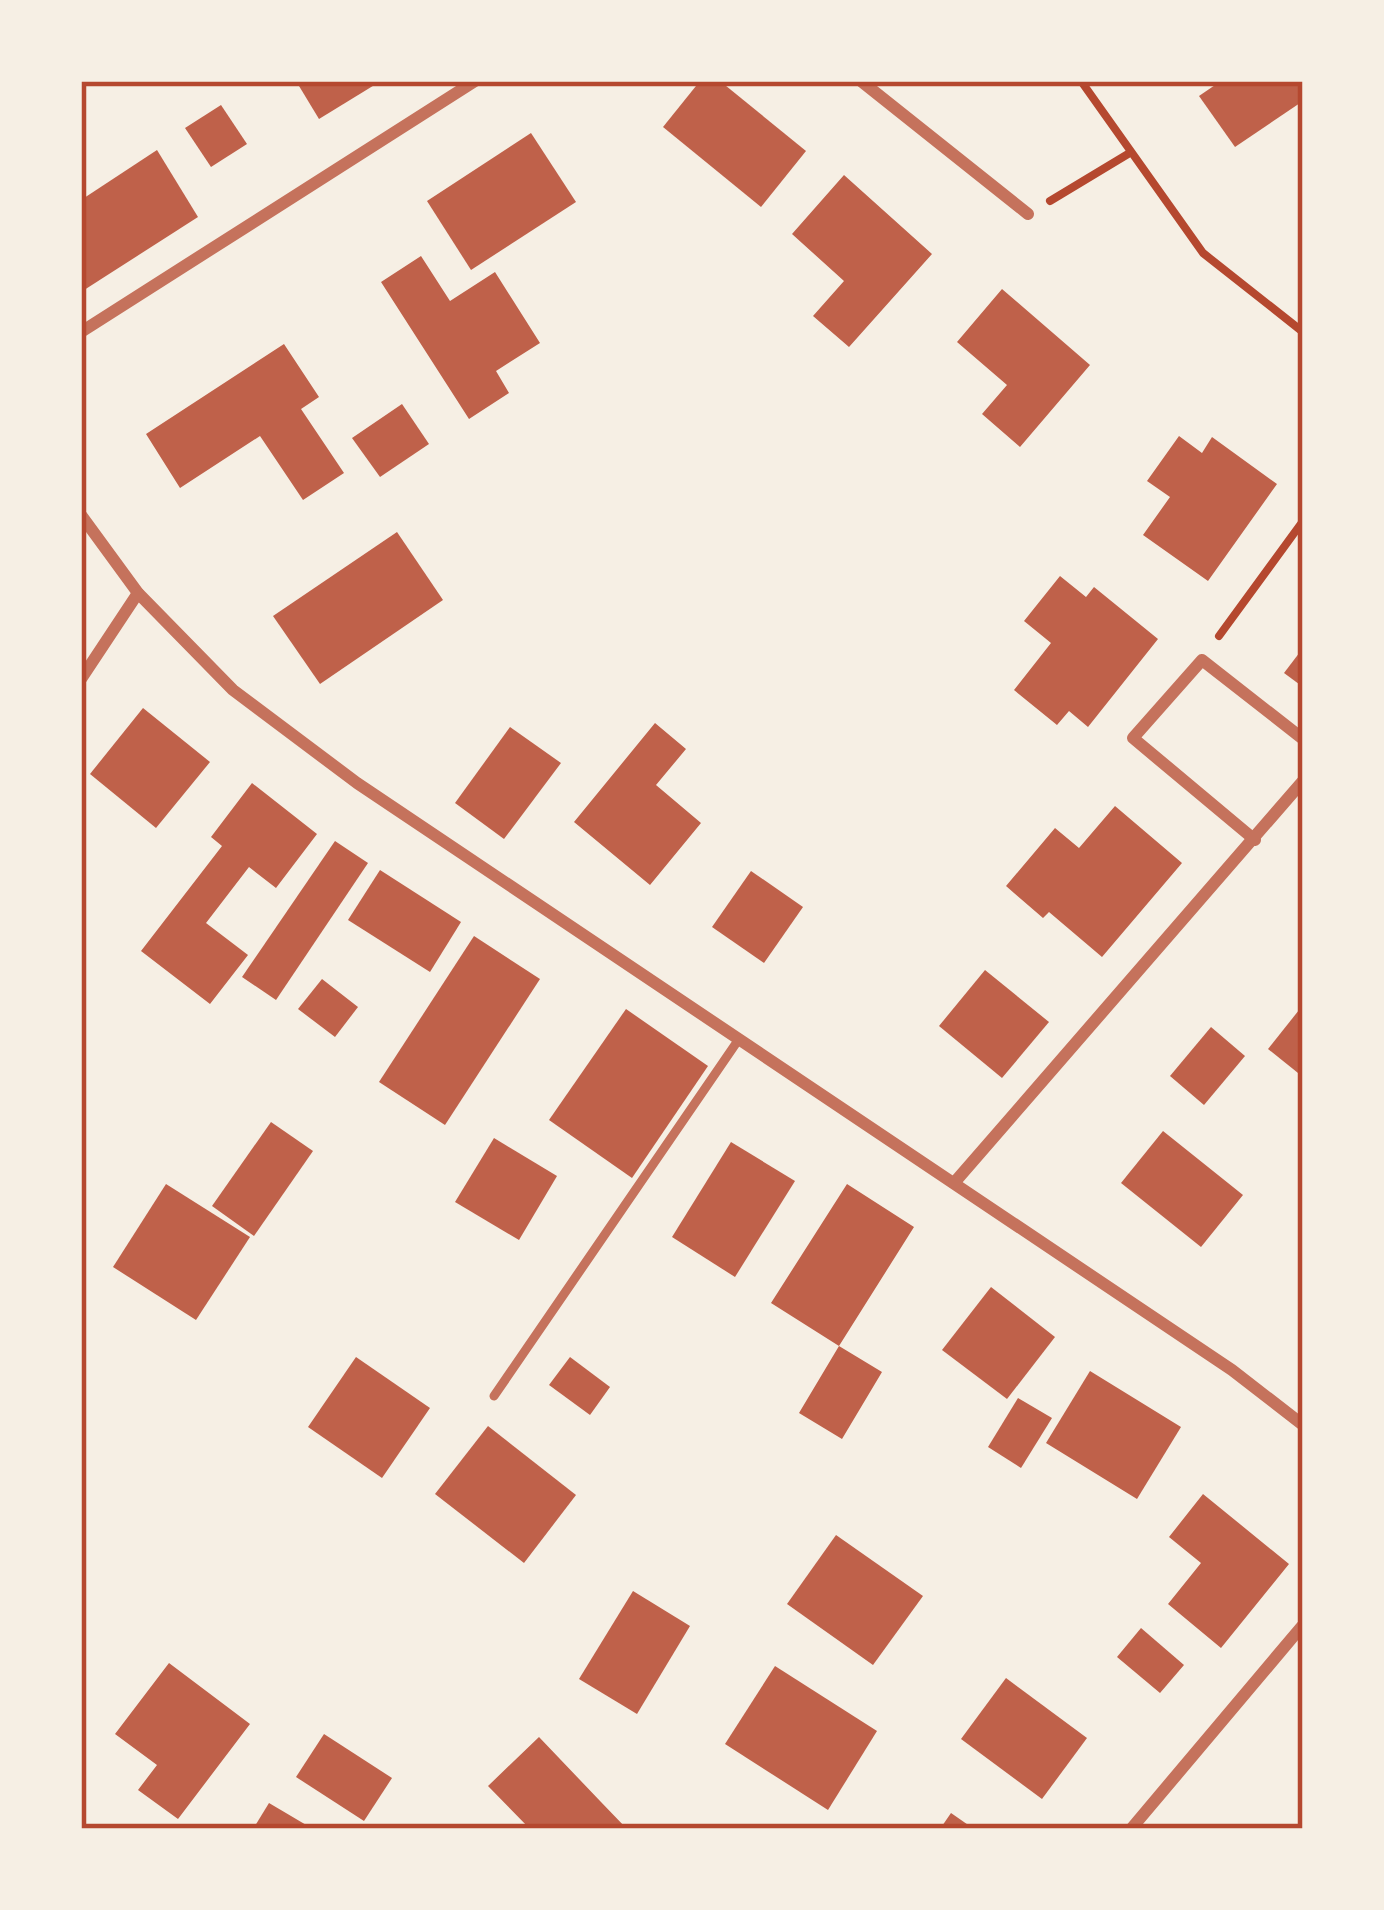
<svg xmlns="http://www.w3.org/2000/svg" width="1384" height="1910" viewBox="0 0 1384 1910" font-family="Spectral,serif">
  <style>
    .building { fill: #bf614a }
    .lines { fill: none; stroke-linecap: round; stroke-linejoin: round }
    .path { stroke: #b5482f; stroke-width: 8 }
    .service { stroke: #c5725c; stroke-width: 9 }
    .minor { stroke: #c5725c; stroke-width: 12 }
    .neatline { fill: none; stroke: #b5482f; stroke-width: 4.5 }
  </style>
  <rect width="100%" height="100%" fill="#f6efe4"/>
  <g class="building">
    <path d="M296 81H381L319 119Z"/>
    <path d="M700 81H720L806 151 761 207 663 127Z"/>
    <path d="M1221 81H1303V101L1235 147 1199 96Z"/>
    <path d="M221 105 247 144 211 167 185 128Z"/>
    <path d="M531 133 576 202 471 270 427 201Z"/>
    <path d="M157 150 198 217 81 292V200Z"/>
    <path d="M844 175 932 254 849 347 813 316 844 281 792 234Z"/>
    <path d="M421 256 450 301 495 272 540 343 496 371 509 393 469 419 381 282Z"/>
    <path d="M1002 289 1090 365 1020 447 982 414 1007 385 957 342Z"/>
    <path d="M284 344 319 397 301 409 344 473 303 500 260 436 180 488 146 434Z"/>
    <path d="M402 404 429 444 380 477 352 438Z"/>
    <path d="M1179 436 1202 453 1212 437 1277 484 1208 581 1143 535 1170 497 1147 481Z"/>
    <path d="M397 532 443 600 320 684 273 616Z"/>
    <path d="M1060 576 1086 597 1094 587 1158 639 1088 727 1069 711 1057 725 1014 690 1051 643 1024 621Z"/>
    <path d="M1303 648V687L1284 673Z"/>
    <path d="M143 708 210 762 156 828 90 774Z"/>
    <path d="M655 723 686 749 656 785 701 823 650 885 574 822Z"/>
    <path d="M510 727 561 763 504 839 455 803Z"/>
    <path d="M252 783 317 834 276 888 249 867 206 923 248 955 210 1004 141 951 222 846 211 837Z"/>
    <path d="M1115 806 1182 863 1102 957 1049 912 1043 918 1006 886 1055 828 1079 848Z"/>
    <path d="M335 841 368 863 276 1000 242 977Z"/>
    <path d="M380 870 461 922 430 972 348 920Z"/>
    <path d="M751 871 803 907 764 963 712 927Z"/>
    <path d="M474 936 540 979 445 1125 379 1082Z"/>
    <path d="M985 970 1049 1022 1002 1078 939 1026Z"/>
    <path d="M322 979 358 1007 335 1037 298 1009Z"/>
    <path d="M1303 1005V1077L1268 1049Z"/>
    <path d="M626 1009 708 1066 632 1178 549 1120Z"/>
    <path d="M1211 1027 1245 1056 1204 1105 1170 1076Z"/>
    <path d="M271 1122 313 1151 254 1236 212 1206Z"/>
    <path d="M1163 1131 1243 1195 1201 1247 1121 1183Z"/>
    <path d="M494 1138 557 1176 519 1240 455 1202Z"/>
    <path d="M731 1142 795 1181 735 1277 672 1237Z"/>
    <path d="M166 1184 250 1237 196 1320 113 1267Z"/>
    <path d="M847 1184 914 1227 839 1346 882 1372 842 1439 799 1413 839 1346 771 1303Z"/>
    <path d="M991 1287 1055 1337 1007 1399 942 1350Z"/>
    <path d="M356 1357 430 1408 382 1478 308 1427Z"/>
    <path d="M570 1357 610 1387 590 1415 549 1385Z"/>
    <path d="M1090 1371 1181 1427 1137 1499 1046 1443Z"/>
    <path d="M1018 1398 1052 1418 1021 1468 988 1447Z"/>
    <path d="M488 1426 576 1495 524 1563 435 1494Z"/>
    <path d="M1203 1494 1289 1564 1221 1648 1168 1604 1201 1563 1169 1537Z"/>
    <path d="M836 1535 923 1596 873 1665 787 1604Z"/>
    <path d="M633 1591 690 1626 637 1714 579 1679Z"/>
    <path d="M1141 1628 1184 1665 1160 1693 1117 1657Z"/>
    <path d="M169 1663 250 1724 178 1819 138 1790 157 1765 115 1734Z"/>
    <path d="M775 1666 877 1731 828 1810 725 1744Z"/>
    <path d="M1006 1678 1087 1738 1042 1799 961 1739Z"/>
    <path d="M324 1734 392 1778 364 1821 296 1777Z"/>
    <path d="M539 1737 601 1802 627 1829H530L488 1786Z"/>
    <path d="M269 1803 313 1829H253Z"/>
    <path d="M951 1813 974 1829H940Z"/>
  </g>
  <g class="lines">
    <g class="path">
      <path d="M1081 81 1203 253 1303 332"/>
      <path d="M1050 201 1128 154"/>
      <path d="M1219 636 1303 521"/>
    </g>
    <path class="service" d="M494 1396 739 1039"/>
    <g class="minor">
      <path d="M861 81 1028 214"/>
      <path d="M81 332 475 81"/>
      <path d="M81 515 138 593 233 690 357 783 1232 1370 1303 1425"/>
      <path d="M81 679 138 593"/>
      <path d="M1255 840 1133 738 1202 660 1303 739"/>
      <path d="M954 1183 1303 781"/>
      <path d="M1131 1829 1303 1625"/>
    </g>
  </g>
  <rect width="1384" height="1910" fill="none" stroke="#f6efe4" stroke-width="168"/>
  <rect x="84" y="84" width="1216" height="1742" class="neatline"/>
</svg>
